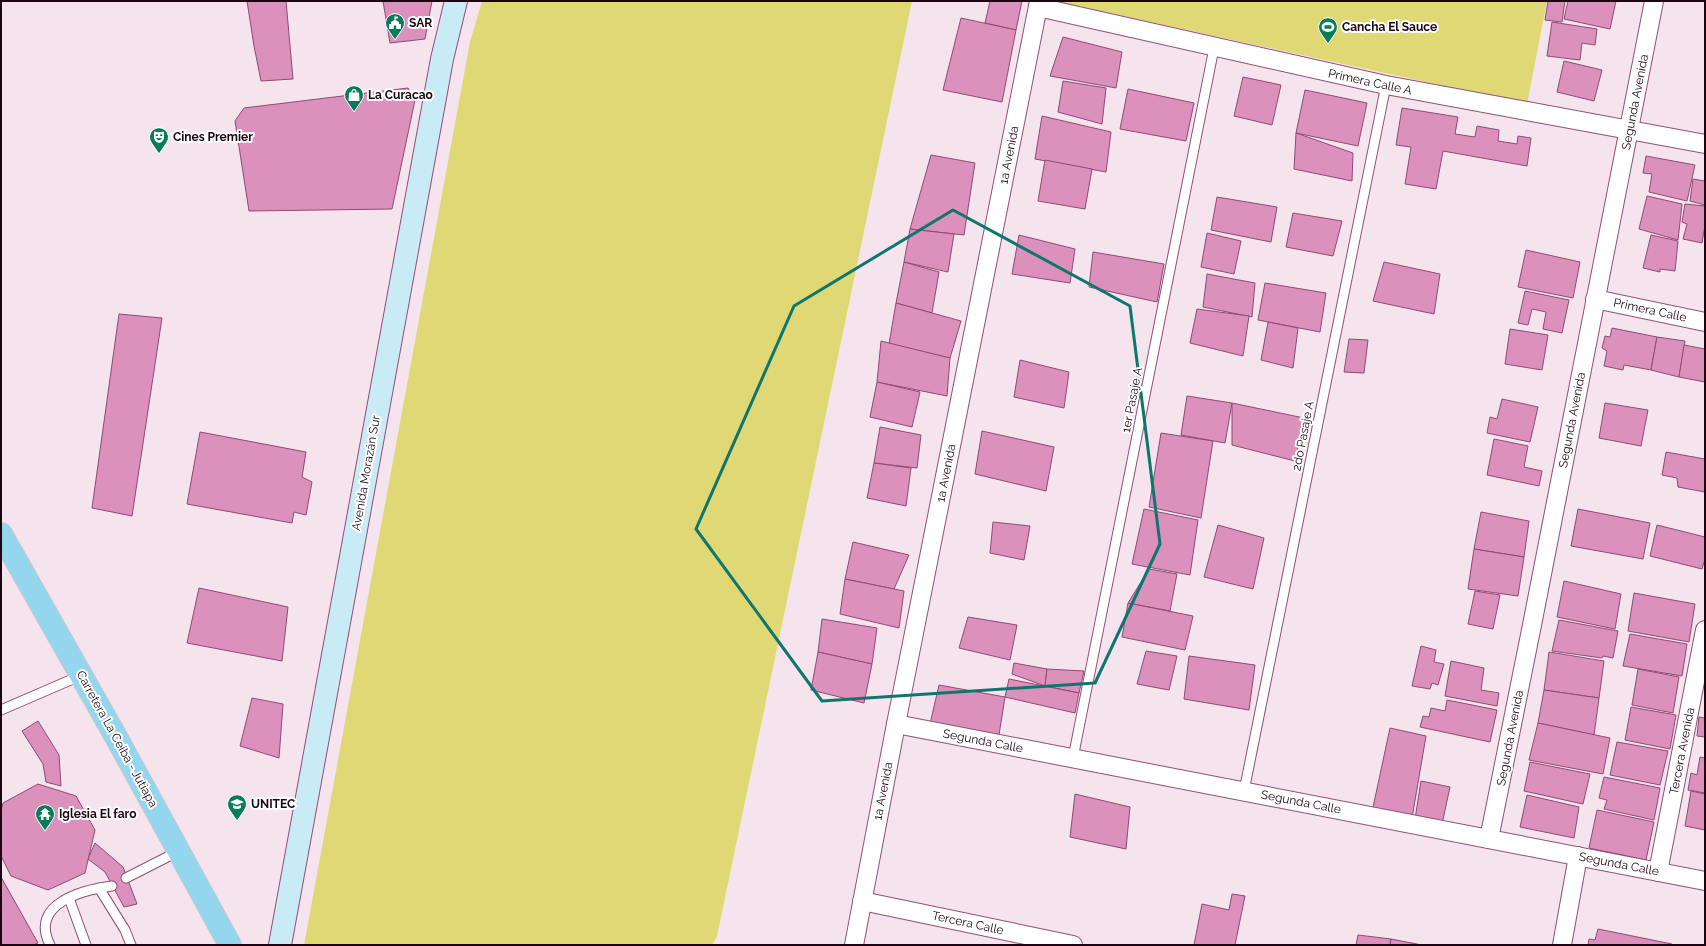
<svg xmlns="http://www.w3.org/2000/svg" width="1706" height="946" viewBox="0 0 1706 946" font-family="Raleway,sans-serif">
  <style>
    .green { fill: #dfd875 }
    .building { fill: #db91bb; stroke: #8e4a73 }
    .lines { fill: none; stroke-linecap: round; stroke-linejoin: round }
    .lane-casing { stroke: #914e76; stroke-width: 11 }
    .street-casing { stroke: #914e76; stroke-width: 20 }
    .secondary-casing { stroke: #914e76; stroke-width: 24 }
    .primary-casing { stroke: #cdc8cb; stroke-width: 24 }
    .lane { stroke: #fff; stroke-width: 9 }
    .street { stroke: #fff; stroke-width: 18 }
    .secondary { stroke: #c9ebf6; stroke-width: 22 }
    .primary { stroke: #93d6ee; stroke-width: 22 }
    .marked { fill: none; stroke: #0f766e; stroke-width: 3; stroke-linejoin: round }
    .labels { text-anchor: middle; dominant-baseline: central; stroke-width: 4; stroke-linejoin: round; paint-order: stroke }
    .poi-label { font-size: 12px; font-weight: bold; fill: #1c0413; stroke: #fff; text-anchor: start }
    .street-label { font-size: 12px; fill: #1c0413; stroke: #fff }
  </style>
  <rect width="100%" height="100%" fill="#f5e4ed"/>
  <g class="green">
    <path d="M482 1H912L717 936 712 945H304L470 42Z"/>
    <path d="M1054 1H1547L1527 104Z"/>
  </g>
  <g class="building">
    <path d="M247 1H286L293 79 261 81 254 46Z"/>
    <path d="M383 1H432L425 39 390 43Z"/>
    <path d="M990 1H1022L1016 30 985 23Z"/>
    <path d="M1548 1H1565L1562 22 1545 20Z"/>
    <path d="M1568 1H1616L1610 29 1564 19Z"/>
    <path d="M961 18 1016 30 1002 102 943 90Z"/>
    <path d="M1552 22 1597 29 1595 45 1582 43 1580 60 1547 56Z"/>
    <path d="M1063 37 1122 52 1116 88 1050 76Z"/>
    <path d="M1564 61 1602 70 1594 101 1557 92Z"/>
    <path d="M1243 77 1281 85 1272 125 1234 116Z"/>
    <path d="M1063 81 1106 88 1102 124 1058 112Z"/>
    <path d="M408 88 415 100 392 209 249 211 235 121 244 108Z"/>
    <path d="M1128 89 1194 103 1186 141 1120 129Z"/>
    <path d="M1305 90 1367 103 1358 146 1296 133Z"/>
    <path d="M1402 108 1458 117 1455 134 1475 137 1477 126 1499 130 1498 141 1517 144 1518 136 1531 138 1527 166 1443 151 1436 189 1405 184 1411 147 1396 145Z"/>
    <path d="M1042 116 1111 132 1106 172 1035 159Z"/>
    <path d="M1296 133 1353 153 1352 181 1294 169Z"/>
    <path d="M931 155 975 163 964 235 910 229Z"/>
    <path d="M1646 156 1695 165 1687 201 1649 192 1652 174 1643 173Z"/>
    <path d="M1045 160 1092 169 1085 209 1038 201Z"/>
    <path d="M1693 179 1705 181V205L1690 201Z"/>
    <path d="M1647 196 1682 204 1678 240 1639 229Z"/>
    <path d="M1217 197 1277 207 1271 242 1211 230Z"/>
    <path d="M1685 204 1705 206V225L1702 243 1683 239 1687 224 1682 222Z"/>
    <path d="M1293 213 1342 221 1333 256 1286 247Z"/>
    <path d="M910 229 954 234 948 272 904 262Z"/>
    <path d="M1207 233 1241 241 1234 274 1201 267Z"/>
    <path d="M1019 235 1075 249 1070 283 1012 274Z"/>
    <path d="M1651 235 1678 241 1675 271 1660 269V272L1643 268Z"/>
    <path d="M1526 250 1580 262 1573 298 1518 287Z"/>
    <path d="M1093 252 1164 264 1157 302 1089 287Z"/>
    <path d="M904 262 939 272 932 313 896 303Z"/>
    <path d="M1384 262 1440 274 1434 314 1373 301Z"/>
    <path d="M1207 274 1255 283 1252 317 1203 307Z"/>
    <path d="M1265 283 1326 293 1320 332 1258 320Z"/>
    <path d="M1525 291 1569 300 1562 333 1543 329 1546 312 1532 309 1528 325 1518 323Z"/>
    <path d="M896 303 961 321 950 358 889 344Z"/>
    <path d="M1197 309 1249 316 1243 356 1190 343Z"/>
    <path d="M119 314 162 318 132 516 92 508Z"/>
    <path d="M1268 322 1298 328 1293 368 1261 360Z"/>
    <path d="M1612 328 1657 337 1651 370 1624 365 1623 370 1604 366 1607 351 1602 348 1605 336 1610 337Z"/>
    <path d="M1510 329 1548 335 1542 370 1505 364Z"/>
    <path d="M1657 337 1685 341 1679 377 1651 370Z"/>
    <path d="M1349 339 1368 340 1364 373 1344 372Z"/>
    <path d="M881 341 950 358 947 396 877 382Z"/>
    <path d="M1684 345 1705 349V382L1679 377Z"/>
    <path d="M1020 360 1069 372 1064 408 1014 397Z"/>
    <path d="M877 382 920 392 912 427 870 417Z"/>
    <path d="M1187 396 1232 403 1225 443 1181 435Z"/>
    <path d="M1502 399 1538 407 1530 442 1487 433 1490 417 1497 419Z"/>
    <path d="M1232 403 1304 418 1295 461 1232 445Z"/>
    <path d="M1605 403 1648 410 1641 446 1599 438Z"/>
    <path d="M880 427 921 435 917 468 874 463Z"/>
    <path d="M982 431 1054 447 1046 491 975 474Z"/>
    <path d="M200 432 306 452 302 477 312 482 306 515 294 512 292 523 187 504Z"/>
    <path d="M1161 433 1213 441 1201 518 1149 507Z"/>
    <path d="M1494 439 1528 446 1524 467 1542 471 1539 486 1487 475Z"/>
    <path d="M1666 452 1705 459V492L1678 487 1677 478 1662 475Z"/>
    <path d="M874 463 911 468 906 506 867 498Z"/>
    <path d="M1144 509 1198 520 1190 575 1132 564Z"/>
    <path d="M1578 509 1650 523 1643 559 1571 546Z"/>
    <path d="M1481 512 1529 521 1524 557 1474 549Z"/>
    <path d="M993 522 1030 526 1024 560 990 553Z"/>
    <path d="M1218 525 1264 538 1253 589 1204 577Z"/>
    <path d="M1657 525 1705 537V559L1702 569 1650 556Z"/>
    <path d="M853 542 909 555 894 589 845 579Z"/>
    <path d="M1474 549 1524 557 1518 596 1468 589Z"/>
    <path d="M1149 569 1177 574 1170 611 1128 603Z"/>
    <path d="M845 579 904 591 899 628 840 614Z"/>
    <path d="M1564 581 1621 594 1615 629 1557 617Z"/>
    <path d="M199 588 288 607 282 661 187 643Z"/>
    <path d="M1475 591 1500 595 1493 629 1468 624Z"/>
    <path d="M1634 593 1695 604 1689 642 1628 631Z"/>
    <path d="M1128 603 1193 616 1185 650 1122 637Z"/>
    <path d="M968 617 1017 625 1010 660 959 648Z"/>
    <path d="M822 619 877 628 872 664 818 652Z"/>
    <path d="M1559 620 1618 631 1613 658 1603 656 1602 658 1552 651Z"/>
    <path d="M1630 634 1687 644 1682 676 1623 666Z"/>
    <path d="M1421 646 1436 650 1434 662 1444 664 1438 685 1432 683 1430 689 1412 686Z"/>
    <path d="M1146 651 1177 656 1169 690 1137 684Z"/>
    <path d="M818 652 872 664 864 703 811 690Z"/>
    <path d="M1549 652 1604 661 1599 698 1544 690Z"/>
    <path d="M1189 656 1255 665 1249 710 1184 699Z"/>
    <path d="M1451 661 1484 668 1481 690 1499 693 1497 706 1445 696Z"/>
    <path d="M1014 663 1047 669 1045 686 1012 674Z"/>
    <path d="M1047 669 1084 671 1079 693 1045 686Z"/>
    <path d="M1638 669 1679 677 1673 713 1632 705Z"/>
    <path d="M1009 679 1079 693 1075 713 1005 697Z"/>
    <path d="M939 685 1005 697 999 735 930 724Z"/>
    <path d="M1544 690 1599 698 1594 735 1538 723Z"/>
    <path d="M252 698 283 704 279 758 240 746Z"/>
    <path d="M1447 700 1497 710 1490 742 1420 727 1423 716 1429 717 1431 708 1445 711Z"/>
    <path d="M1631 707 1676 715 1670 749 1625 740Z"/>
    <path d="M1699 717 1705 718V737L1697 736Z"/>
    <path d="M38 721 59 755 61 786 46 782 43 764 22 731Z"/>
    <path d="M1538 723 1610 738 1603 774 1529 760Z"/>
    <path d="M1390 728 1426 736 1412 818 1372 812Z"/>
    <path d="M1617 742 1668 751 1660 785 1610 775Z"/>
    <path d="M1700 757 1705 758V793L1688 790 1691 773 1697 775Z"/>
    <path d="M1530 762 1590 774 1583 804 1524 791Z"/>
    <path d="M1604 777 1660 788 1654 820 1604 809 1607 800 1599 798Z"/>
    <path d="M1421 781 1450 787 1442 824 1415 819Z"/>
    <path d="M38 784 76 796 95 830 85 873 48 890 11 876 1 856V811L3 803Z"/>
    <path d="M1691 791 1705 794V830L1685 826Z"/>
    <path d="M1075 794 1130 807 1126 849 1070 837Z"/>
    <path d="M1527 795 1579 807 1574 838 1520 827Z"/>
    <path d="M1597 810 1654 822 1646 860 1589 848Z"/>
    <path d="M95 843 123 867 137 904 124 907 105 872 88 859Z"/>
    <path d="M1 877 38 943 33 945H1Z"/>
    <path d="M1232 894 1245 896 1235 945H1194L1202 904 1229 910Z"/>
    <path d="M1598 929 1672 944 1671 945H1588L1589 939 1595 940Z"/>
    <path d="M1358 935 1391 939 1390 945H1356Z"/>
    <path d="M1391 939 1422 945H1390Z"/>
  </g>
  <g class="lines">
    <defs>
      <g id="lane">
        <path d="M1 710 82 675"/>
        <path d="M1073 758 1214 48"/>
        <path d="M1244 791 1386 85"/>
        <path d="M126 878 179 851"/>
        <path d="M99 888 125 930 131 945"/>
        <path d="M69 898 86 945"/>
        <path d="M50 945C29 904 82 890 112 886"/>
      </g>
      <g id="street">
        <path d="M1038 7 1386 85 1705 144"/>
        <path d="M1595 299 1705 322"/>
        <path d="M896 724 1705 881"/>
        <path d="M1489 839C1546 560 1599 280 1654 1"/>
        <path d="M1658 872 1705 630"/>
        <path d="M862 901 1073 945"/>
        <path d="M854 945 896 724 1039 1"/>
        <path d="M1562 945 1578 856"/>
      </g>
      <path id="secondary" d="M280 945 442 59 456 1"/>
      <path id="primary" d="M1 534 115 735 230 945"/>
    </defs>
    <use href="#lane" class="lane-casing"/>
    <use href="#street" class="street-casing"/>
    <use href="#secondary" class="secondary-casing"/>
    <use href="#primary" class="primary-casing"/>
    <use href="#lane" class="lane"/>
    <use href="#street" class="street"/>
    <use href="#secondary" class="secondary"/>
    <use href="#primary" class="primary"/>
  </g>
  <path class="marked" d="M953 210 1130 306 1160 544 1095 683 822 701 696 529 794 306Z"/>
  <defs>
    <symbol id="civic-pin" viewBox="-11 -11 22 30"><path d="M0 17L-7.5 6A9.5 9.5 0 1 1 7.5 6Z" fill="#087c59" stroke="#fff"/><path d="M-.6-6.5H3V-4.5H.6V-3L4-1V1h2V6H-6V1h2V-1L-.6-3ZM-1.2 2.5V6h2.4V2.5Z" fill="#fff"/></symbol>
    <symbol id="stadium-pin" viewBox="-11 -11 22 30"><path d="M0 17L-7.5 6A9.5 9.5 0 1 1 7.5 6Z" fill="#087c59" stroke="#fff"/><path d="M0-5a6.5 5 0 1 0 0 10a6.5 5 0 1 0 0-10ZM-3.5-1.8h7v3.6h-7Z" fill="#fff"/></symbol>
    <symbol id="shop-pin" viewBox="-11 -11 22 30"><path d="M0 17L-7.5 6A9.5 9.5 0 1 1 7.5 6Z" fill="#087c59" stroke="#fff"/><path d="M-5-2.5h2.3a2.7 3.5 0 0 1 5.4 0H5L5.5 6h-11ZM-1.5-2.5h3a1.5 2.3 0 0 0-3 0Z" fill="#fff"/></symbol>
    <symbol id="theatre-pin" viewBox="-11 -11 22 30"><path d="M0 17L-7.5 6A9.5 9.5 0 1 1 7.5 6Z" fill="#087c59" stroke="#fff"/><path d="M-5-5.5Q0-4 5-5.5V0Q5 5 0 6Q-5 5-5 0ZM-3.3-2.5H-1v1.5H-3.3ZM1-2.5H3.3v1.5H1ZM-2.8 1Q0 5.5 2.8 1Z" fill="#fff"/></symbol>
    <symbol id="university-pin" viewBox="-11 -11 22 30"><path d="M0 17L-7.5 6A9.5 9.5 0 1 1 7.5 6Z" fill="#087c59" stroke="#fff"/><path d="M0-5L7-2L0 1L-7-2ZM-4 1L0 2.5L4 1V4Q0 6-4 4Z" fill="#fff"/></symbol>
    <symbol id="temple-pin" viewBox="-11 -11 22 30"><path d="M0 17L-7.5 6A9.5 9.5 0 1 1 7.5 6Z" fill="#087c59" stroke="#fff"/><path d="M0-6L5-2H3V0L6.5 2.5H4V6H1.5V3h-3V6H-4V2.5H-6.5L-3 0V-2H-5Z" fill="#fff"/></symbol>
  </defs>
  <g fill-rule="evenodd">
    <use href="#civic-pin" x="384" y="12" width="22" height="30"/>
    <use href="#stadium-pin" x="1317" y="16" width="22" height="30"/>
    <use href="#shop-pin" x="343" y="84" width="22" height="30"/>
    <use href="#theatre-pin" x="148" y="126" width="22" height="30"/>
    <use href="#university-pin" x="226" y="793" width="22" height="30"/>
    <use href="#temple-pin" x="34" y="803" width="22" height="30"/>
  </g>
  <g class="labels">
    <g class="poi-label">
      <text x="409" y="23">SAR</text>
      <text x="1342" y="27">Cancha El Sauce</text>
      <text x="368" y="95">La Curacao</text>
      <text x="173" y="137">Cines Premier</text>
      <text x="251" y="804">UNITEC</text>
      <text x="59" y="814">Iglesia El faro</text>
    </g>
    <g class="street-label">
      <text transform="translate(1370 82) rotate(12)">Primera Calle A</text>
      <text transform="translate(1635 102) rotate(-79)">Segunda Avenida</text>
      <text transform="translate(1009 155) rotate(-79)">1a Avenida</text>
      <text transform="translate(1650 310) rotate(12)">Primera Calle</text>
      <text transform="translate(1132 400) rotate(-79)">1er Pasaje A</text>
      <text transform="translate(1572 420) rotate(-79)">Segunda Avenida</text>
      <text transform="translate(1303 436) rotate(-79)">2do Pasaje A</text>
      <text transform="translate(366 473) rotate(-80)">Avenida Morazán Sur</text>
      <text transform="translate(946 473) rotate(-79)">1a Avenida</text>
      <text transform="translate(1510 738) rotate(-79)">Segunda Avenida</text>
      <text transform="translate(117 739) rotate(61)">Carretera La Ceiba - Jutiapa</text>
      <text transform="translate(983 741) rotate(11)">Segunda Calle</text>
      <text transform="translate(1682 751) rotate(-79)">Tercera Avenida</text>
      <text transform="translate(883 791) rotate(-79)">1a Avenida</text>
      <text transform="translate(1301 802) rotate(11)">Segunda Calle</text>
      <text transform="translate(1619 864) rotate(11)">Segunda Calle</text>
      <text transform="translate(968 923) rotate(12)">Tercera Calle</text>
    </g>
  </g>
  <rect width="1706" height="946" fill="none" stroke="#1c0413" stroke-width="4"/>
</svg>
